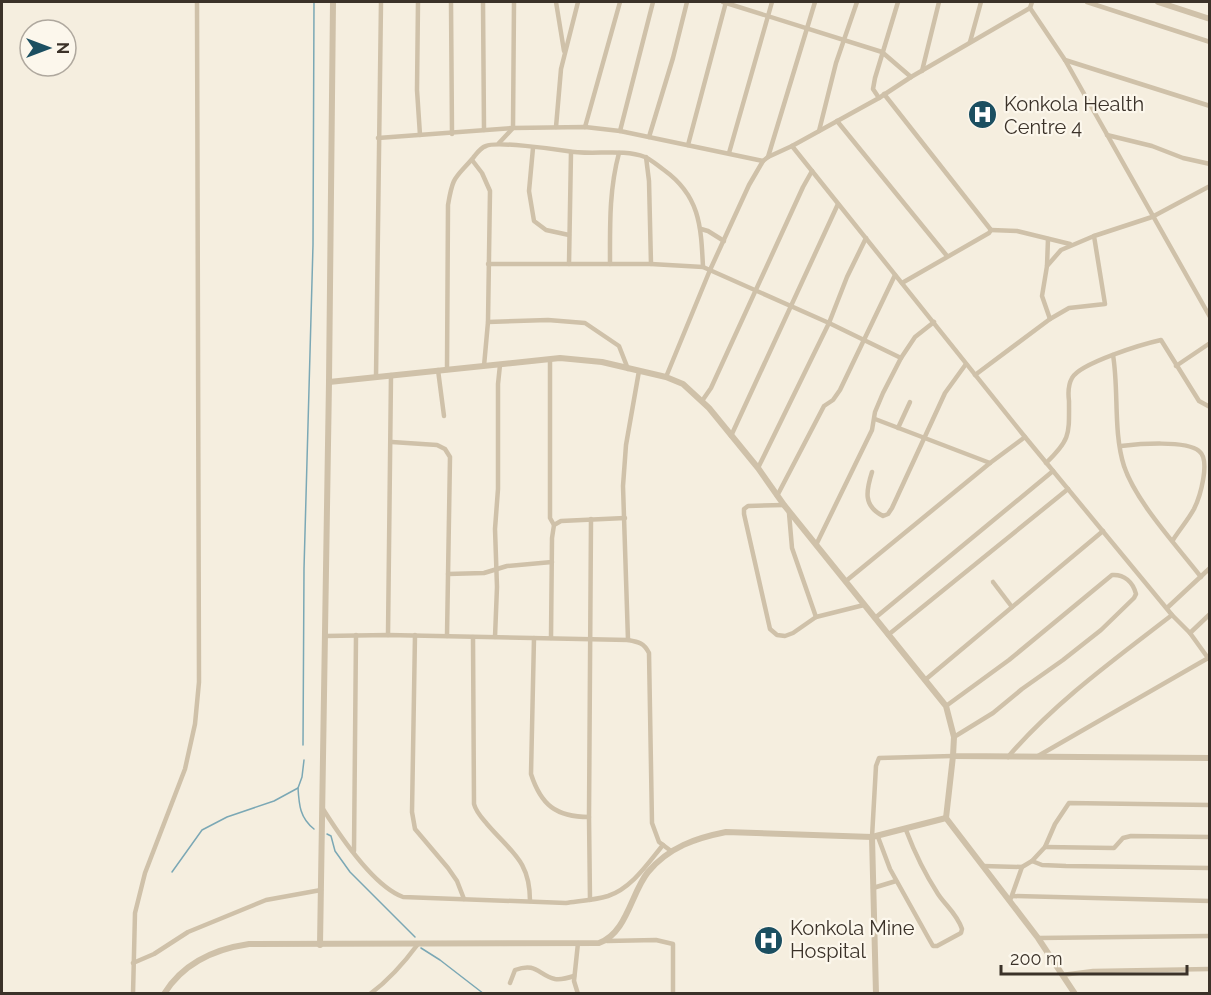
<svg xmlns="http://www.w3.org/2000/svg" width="1211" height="995" viewBox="0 0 1211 995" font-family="Raleway,sans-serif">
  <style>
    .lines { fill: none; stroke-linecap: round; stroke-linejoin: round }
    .stream { stroke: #7ba8b5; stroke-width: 1.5 }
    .minor { stroke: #cfc1a9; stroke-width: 4.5 }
    .tertiary { stroke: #cfc1a9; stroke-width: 6 }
    .labels { text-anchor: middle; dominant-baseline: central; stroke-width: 4.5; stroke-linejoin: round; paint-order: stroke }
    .poi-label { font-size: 20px; fill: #3b3229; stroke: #fcf7ec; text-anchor: start }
  </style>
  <rect width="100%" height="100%" fill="#f5eedf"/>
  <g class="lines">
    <g class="stream">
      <path d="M303 745 304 569 313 245 314 2"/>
      <path d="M298 788C299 805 300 818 314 829"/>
      <path d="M327 834 331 836 335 851 350 872 415 937"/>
      <path d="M172 872 202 830 227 817 274 801 298 788 302 777 304 760"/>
      <path d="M421 948 440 960 484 994"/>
    </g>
    <g class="minor">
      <path d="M418 2 417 90 420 135"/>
      <path d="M451 2 452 134"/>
      <path d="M483 2 484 130"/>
      <path d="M556 2 564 51"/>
      <path d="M723 2 882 52 911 77"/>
      <path d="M1087 2 1210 42"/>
      <path d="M1030 8 1065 60 1210 317"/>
      <path d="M970 42 981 2"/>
      <path d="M1065 60 1210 106"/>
      <path d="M922 71 939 2"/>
      <path d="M884 94 991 230 989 233 902 283"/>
      <path d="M879 98 873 89 875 78 898 2"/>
      <path d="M837 121 947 256"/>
      <path d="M556 127 561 69 578 2"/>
      <path d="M585 127 620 2"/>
      <path d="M620 131 653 2"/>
      <path d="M819 131 836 63 857 2"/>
      <path d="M1107 135 1152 146 1183 158 1210 164"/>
      <path d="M649 137 673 58 687 2"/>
      <path d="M378 138 513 128 585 127 620 131 763 161"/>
      <path d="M499 143 513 128 514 2"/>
      <path d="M688 145 726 2"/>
      <path d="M792 146 1025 437 1172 615 1190 633 1208 658"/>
      <path d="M533 148 529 191 534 221 546 230 569 235"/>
      <path d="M729 153 772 2"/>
      <path d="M646 157 649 181 651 264"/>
      <path d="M768 157 815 2"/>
      <path d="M472 160 482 173 490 191 488 322 484 366"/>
      <path d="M701 229 708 231 724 241"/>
      <path d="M991 230 1017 231 1070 244"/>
      <path d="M488 264H651L703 267 829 323 901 358"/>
      <path d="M569 264 571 152"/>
      <path d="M610 264C610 226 609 190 619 153"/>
      <path d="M1047 266 1048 239"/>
      <path d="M1050 319 1042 296 1047 266 1061 250 1094 236"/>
      <path d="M488 322 548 320 585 323 619 346 628 369"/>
      <path d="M1113 355C1119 391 1113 431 1124 466 1136 502 1177 546 1201 577"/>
      <path d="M550 359V518L554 525"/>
      <path d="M1176 366 1210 343"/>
      <path d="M438 370 444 416"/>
      <path d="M447 370 448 205C453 175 455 179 473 158 477 153 480 148 486 146 496 141 554 149 567 151 592 156 621 148 645 157 652 160 658 166 664 170 700 196 701 226 703 267"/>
      <path d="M975 375 1050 319 1069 308 1105 304 1094 236 1152 217 1210 186"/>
      <path d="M376 377 381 2"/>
      <path d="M666 377 710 270 749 185 763 161 768 157 792 146 879 98 911 77 1030 8 1032 2"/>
      <path d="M702 401 711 388 803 187 812 171"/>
      <path d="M875 419 990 463"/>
      <path d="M898 428 910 402"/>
      <path d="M731 436 838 204"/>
      <path d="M392 442 437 445 445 449 450 457 447 636"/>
      <path d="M1121 446C1138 444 1186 440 1199 451 1211 460 1200 497 1194 509 1188 520 1180 529 1173 540"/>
      <path d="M1046 463C1071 439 1069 434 1069 401 1068 393 1068 385 1072 378 1080 363 1143 344 1161 340L1199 401 1210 407"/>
      <path d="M758 468 829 323 847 277 866 238"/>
      <path d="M872 472C866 491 863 506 883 516L888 514 892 508 945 393 966 364"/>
      <path d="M777 496 824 406 833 400 840 390 895 275"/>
      <path d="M784 505 748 506 744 509V514L770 629 777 635 785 636 793 633 816 617 864 605"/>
      <path d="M789 513 792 548 816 617"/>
      <path d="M816 545 872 430 875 412 883 393 901 358 915 337 934 322"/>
      <path d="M448 574 484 573 507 566 552 562"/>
      <path d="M846 581 990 463 1025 437"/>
      <path d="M993 582 1012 607"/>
      <path d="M1167 608 1210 568"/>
      <path d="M875 618 1053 471"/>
      <path d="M1190 633 1210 614"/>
      <path d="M388 635 391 375"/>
      <path d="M415 635 412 812 415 829 448 868 457 881 464 899"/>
      <path d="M888 635 1068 489"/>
      <path d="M325 636 388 635 628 640C639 642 644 643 649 653L652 823 659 842 671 851"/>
      <path d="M473 637 474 804C476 812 482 818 487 824 512 853 530 861 530 901"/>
      <path d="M495 637 497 587 495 529 498 489V384L500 365"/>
      <path d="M534 638 531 774C541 805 556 817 589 817"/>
      <path d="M551 638 552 538 554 525 561 521 625 518"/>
      <path d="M628 640 623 486 626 445 639 371"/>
      <path d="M925 680 1103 531"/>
      <path d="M946 706 1009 660 1112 575C1124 574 1133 582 1136 594L1134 598 1101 630 1063 660 1022 689 993 713 954 737"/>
      <path d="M1038 756 1210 657"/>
      <path d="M1008 757C1055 702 1115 659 1172 615"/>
      <path d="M323 809C340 836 373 886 403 897L566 903C580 901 595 900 608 896 632 888 648 863 663 845"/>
      <path d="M872 837 876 766 879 758 953 756"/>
      <path d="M878 837 890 869 929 939 933 946H937L961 933 962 929C957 914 946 906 938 894 925 874 914 851 906 830"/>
      <path d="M1045 847 1114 848 1123 838 1131 836 1210 837"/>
      <path d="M354 851 356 635"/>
      <path d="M1032 861 1042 865 1066 866 1210 868"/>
      <path d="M983 866 1022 867 1032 861 1045 847 1055 824 1069 803 1210 805"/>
      <path d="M873 888 896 881"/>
      <path d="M1012 896 1210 901"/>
      <path d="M1011 898 1022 867"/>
      <path d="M590 900 589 817 591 519"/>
      <path d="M1038 938 1210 936"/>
      <path d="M607 941 656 940 673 944V994"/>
      <path d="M578 943 574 981 578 994"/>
      <path d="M133 963 154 954 188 932 266 900 321 890"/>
      <path d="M1062 975 1093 971 1210 969"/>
      <path d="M510 983 515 970C537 962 538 975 555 979 562 980 568 978 574 976"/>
      <path d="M133 994 135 913 145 873 185 769 195 724 199 682 197 2"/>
      <path d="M370 994C389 980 404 963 418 944"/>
    </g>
    <g class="tertiary">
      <path d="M1158 2 1210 19"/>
      <path d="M329 382 333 2"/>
      <path d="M946 818 953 756"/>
      <path d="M872 837 876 994"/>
      <path d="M320 945 329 382 560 358 602 362 666 377 683 384 709 408 758 468 784 505 946 706 954 737 953 756 1210 758"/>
      <path d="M164 994C183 963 215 949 249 944L599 943C627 933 631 893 648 872 669 847 696 838 726 832L872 837 946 818 1038 938 1075 994"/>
    </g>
  </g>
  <defs>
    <symbol id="hospital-disc" viewBox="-11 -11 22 22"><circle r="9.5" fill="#1b4f61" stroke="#fcf7ec"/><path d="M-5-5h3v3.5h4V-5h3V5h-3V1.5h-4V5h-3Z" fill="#fff"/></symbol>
  </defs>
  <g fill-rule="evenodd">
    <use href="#hospital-disc" x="966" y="98" width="33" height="33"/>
    <use href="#hospital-disc" x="752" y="924" width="33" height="33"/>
  </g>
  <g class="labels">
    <g class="poi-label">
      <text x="1004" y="104">Konkola Health<tspan x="1004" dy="23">Centre 4</tspan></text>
      <text x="790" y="928">Konkola Mine<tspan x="790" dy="23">Hospital</tspan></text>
    </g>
  </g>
  <rect width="1211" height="995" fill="none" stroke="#3b3229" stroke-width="6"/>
  <g transform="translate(48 48) rotate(90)"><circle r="28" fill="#fcf7ec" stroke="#afa89e" stroke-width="1.5"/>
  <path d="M0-4.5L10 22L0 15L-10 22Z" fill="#1b4f61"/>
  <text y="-9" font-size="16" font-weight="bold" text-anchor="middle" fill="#3b3229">N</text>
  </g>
  <path d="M1001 965v9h186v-9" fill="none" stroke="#3b3229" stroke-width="3"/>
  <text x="1010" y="965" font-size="18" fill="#3b3229" stroke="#fcf7ec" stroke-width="4.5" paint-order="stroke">200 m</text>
</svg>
